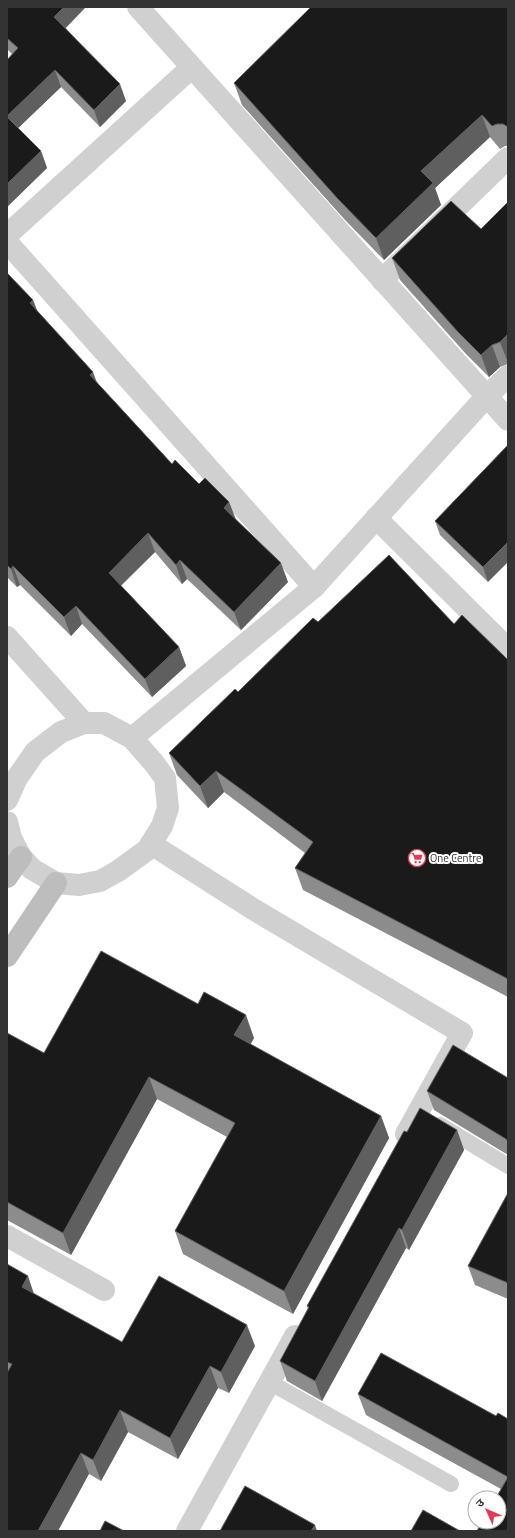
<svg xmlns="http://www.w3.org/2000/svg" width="515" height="1538" viewBox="0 0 515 1538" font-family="'Titillium Web','Noto Sans Devanagari',sans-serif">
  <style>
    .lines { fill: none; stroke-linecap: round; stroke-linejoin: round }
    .lane { stroke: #d0d0d0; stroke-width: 16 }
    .street { stroke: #d0d0d0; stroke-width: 22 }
    .secondary { stroke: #bdbdbd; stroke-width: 22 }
    .wall { fill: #8c8c8c }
    .shaded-wall { fill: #5f5f5f }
    .building { fill: #1a1a1a; stroke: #5f5f5f }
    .labels { text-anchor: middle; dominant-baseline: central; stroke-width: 4; stroke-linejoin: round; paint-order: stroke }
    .poi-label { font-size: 11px; fill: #333; stroke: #fff; text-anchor: start }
  </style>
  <rect width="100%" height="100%" fill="#fff"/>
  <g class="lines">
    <g class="lane">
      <path d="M440 1125 508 1166"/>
      <path d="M269 1382 451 1484"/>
    </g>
    <g class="street">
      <path d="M138 7 508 420"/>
      <path d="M7 235 191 68"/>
      <path d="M7 242 314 587"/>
      <path d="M382 280 508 158"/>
      <path d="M376 518 508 649"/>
      <path d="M7 637 84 723"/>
      <path d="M132 738 314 587 486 397 508 376"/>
      <path d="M7 800 17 778 35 752 61 732 84 723H104L132 738 153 762 165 778 168 808 162 826 147 850 118 871 100 881 79 885 56 883 32 869 21 857 11 838 7 822"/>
      <path d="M151 844 253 909 462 1033 406 1134"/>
      <path d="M7 1236 104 1290"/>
      <path d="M187 1531 295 1336"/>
    </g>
    <g class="secondary">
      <path d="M7 877 21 857"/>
      <path d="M7 956 56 883"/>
    </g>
  </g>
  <g class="wall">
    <path d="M7 7 66 28 126 101 100 127 61 87 18 128 41 151 47 168 7 207V60L12 54 7 49Z"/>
    <path d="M508 7V146H505L500 149 490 137 435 188 441 205 384 260 346 221 242 105 234 83Z"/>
    <path d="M508 202V364L500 367 489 377 466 354 400 280 392 258 481 229Z"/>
    <path d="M7 273 33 300 37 311 97 383 172 464 199 484 229 502 236 520 288 582 241 630 187 579 182 584 155 552 121 586 179 647 186 666 152 697 82 624 71 636 20 585 17 587 7 577Z"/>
    <path d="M508 445 488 582 440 535 435 521Z"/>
    <path d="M318 622 454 624 508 660V997L303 890 295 868 305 853 224 792 208 808 177 775 169 753Z"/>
    <path d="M7 1033 44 1053 254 1038 250 1044 381 1116 389 1138 293 1314 183 1254 175 1231 227 1137 157 1099 71 1255 7 1220Z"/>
    <path d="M508 1078V1155L434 1110 427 1091Z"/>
    <path d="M457 1130 464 1150 409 1250 406 1248 322 1401 287 1381 280 1361 308 1309 307 1306 407 1132Z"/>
    <path d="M508 1193V1299L475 1285 468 1266Z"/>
    <path d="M7 1264 34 1294 122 1342 255 1346 229 1393 218 1388 178 1459 128 1432 101 1481 89 1474 7 1531Z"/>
    <path d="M358 1394 496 1416 508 1419V1531L501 1489 366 1415Z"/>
  </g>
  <g class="shaded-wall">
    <path d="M64 7H86L60 34 54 17Z"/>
    <path d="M55 70 61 87 13 133 7 116Z"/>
    <path d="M120 84 126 101 100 127 94 110Z"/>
    <path d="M482 115 490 137 435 188 441 205 384 260 376 238 421 171Z"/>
    <path d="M41 151 47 168 7 207V184Z"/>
    <path d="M33 300 40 318 30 303Z"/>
    <path d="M508 334V363L500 342Z"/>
    <path d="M492 345 500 367 489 377 481 355Z"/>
    <path d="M93 372 100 391 90 375Z"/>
    <path d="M229 502 236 520 224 508Z"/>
    <path d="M148 533 155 552 115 591 109 573Z"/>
    <path d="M508 542V562L488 582 483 567Z"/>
    <path d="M180 560 187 579 182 584 176 565Z"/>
    <path d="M281 563 288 582 241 630 234 612Z"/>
    <path d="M13 566 20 585 17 587 11 569Z"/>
    <path d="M76 606 82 624 71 636 64 617Z"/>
    <path d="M179 647 186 666 152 697 145 679Z"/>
    <path d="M216 771 224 792 208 808 200 786Z"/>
    <path d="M246 1015 254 1038 243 1058 234 1035Z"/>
    <path d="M149 1077 157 1099 71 1255 63 1233Z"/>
    <path d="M381 1116 389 1138 293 1314 284 1291Z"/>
    <path d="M457 1130 464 1150 409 1250 402 1230Z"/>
    <path d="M399 1228 406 1248 322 1401 315 1381Z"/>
    <path d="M28 1276 35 1297 22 1287Z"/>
    <path d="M247 1325 255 1346 229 1393 221 1372Z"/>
    <path d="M210 1366 218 1388 178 1459 170 1438Z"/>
    <path d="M120 1410 128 1432 101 1481 93 1460Z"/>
    <path d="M81 1453 89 1474 58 1531H38Z"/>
    <path d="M315 1525 317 1531H311Z"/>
  </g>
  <g class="building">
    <path d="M7 7H64L54 17 120 84 94 110 55 70 7 116V60L18 48 7 38Z"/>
    <path d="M311 7H508V127L503 124H497L492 126 482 115 421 171 433 183 376 238 338 199 234 83Z"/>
    <path d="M7 117 41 151 7 184Z"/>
    <path d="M451 201 481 229 508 202V334L500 342 492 345 481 355 458 332 392 258Z"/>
    <path d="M7 273 33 300 30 303 93 372 90 375 172 464 175 460 199 484 205 478 229 502 224 508 281 563 234 612 180 560 176 565 148 533 109 573 179 647 145 679 76 606 64 617 13 566 11 569 7 565Z"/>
    <path d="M508 445V542L483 567 435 521Z"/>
    <path d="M389 555 454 624 462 615 508 660V979L295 868 313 842 216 771 200 786 169 753 235 689 238 692 313 618 318 622Z"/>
    <path d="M101 951 198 1004 204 992 246 1015 234 1035 381 1116 284 1291 175 1231 235 1123 149 1077 63 1233 7 1202V1033L44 1053Z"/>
    <path d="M453 1045 508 1078V1142L506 1139 427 1091Z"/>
    <path d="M420 1108 457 1130 402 1230 399 1228 315 1381 280 1361 309 1307 307 1306 404 1131 407 1132Z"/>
    <path d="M508 1193V1283L468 1266Z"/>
    <path d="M7 1264 28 1276 22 1287 122 1342 159 1276 247 1325 221 1372 210 1366 170 1438 120 1410 93 1460 81 1453 38 1531H7V1373L12 1364 7 1362Z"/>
    <path d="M381 1353 496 1416 498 1413 508 1419V1477L358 1394Z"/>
    <path d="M508 1477V1531H477L482 1522H499V1498H496Z"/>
    <path d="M245 1486 315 1525 311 1531H220Z"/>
    <path d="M423 1510 460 1531H411Z"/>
    <path d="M105 1521 124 1531H100Z"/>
  </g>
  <defs>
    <symbol id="supermarket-ring" viewBox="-11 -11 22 22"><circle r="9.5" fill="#fff" stroke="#e33b50" stroke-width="1.5"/><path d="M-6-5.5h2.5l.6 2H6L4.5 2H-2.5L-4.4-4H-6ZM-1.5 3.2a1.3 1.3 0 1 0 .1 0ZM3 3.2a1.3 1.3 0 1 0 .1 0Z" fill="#e33b50"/></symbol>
  </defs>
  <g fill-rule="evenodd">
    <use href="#supermarket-ring" x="407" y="848" width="20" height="20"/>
  </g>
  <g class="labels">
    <g class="poi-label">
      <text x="430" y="858">One Centre</text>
    </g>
  </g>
  <rect width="515" height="1538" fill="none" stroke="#333333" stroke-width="16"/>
  <g transform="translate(487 1510) rotate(315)"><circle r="19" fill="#ffffff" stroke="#adadad"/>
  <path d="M0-3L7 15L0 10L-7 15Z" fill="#e33b50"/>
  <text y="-6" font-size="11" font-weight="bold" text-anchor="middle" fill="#333333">उ</text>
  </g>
</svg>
